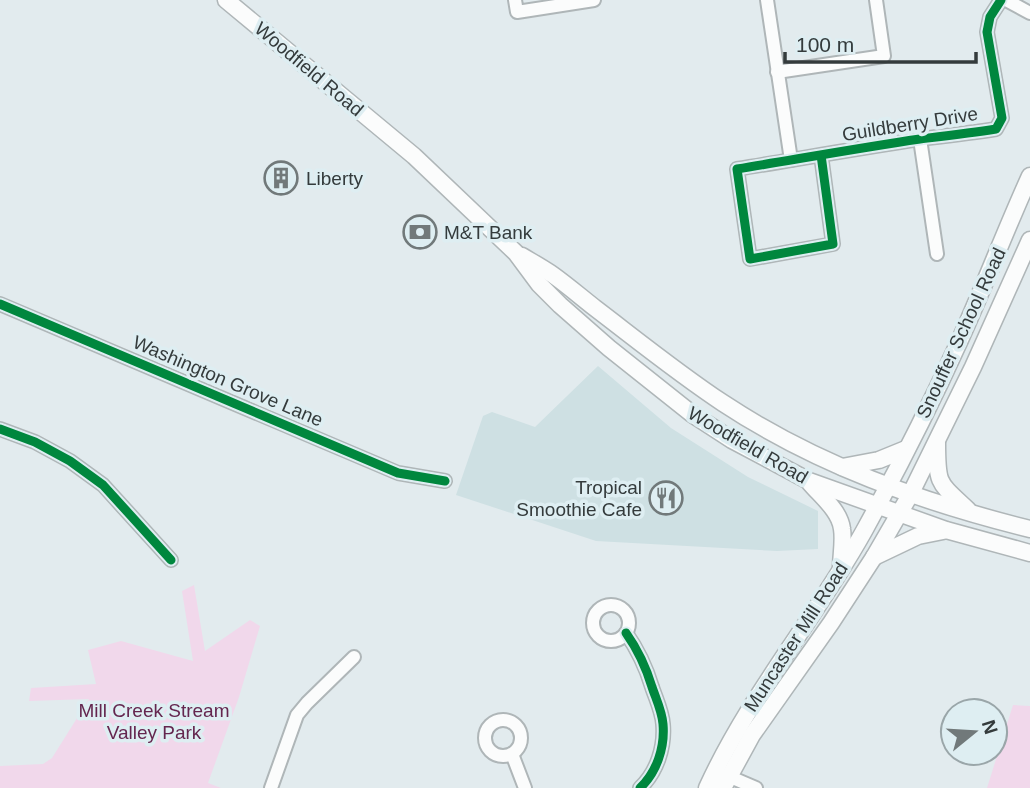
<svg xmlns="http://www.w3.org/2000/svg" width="1030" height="788" viewBox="0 0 1030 788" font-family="Helvetica,sans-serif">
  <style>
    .built { fill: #cee0e3 }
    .green { fill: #f1d8eb }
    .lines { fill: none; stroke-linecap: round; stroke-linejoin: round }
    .minor-casing { stroke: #afb6b8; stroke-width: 16 }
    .secondary-casing { stroke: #afb6b8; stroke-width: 19 }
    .minor { stroke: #fbfcfc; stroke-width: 12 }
    .secondary { stroke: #fbfcfc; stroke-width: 16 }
    .cycleway-casing { stroke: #deeef2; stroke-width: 13 }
    .cycleway { stroke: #00873e; stroke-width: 9 }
    .labels { text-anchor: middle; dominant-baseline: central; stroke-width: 7; stroke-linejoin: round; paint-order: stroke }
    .street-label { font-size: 19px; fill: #343b3c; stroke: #deeef2 }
    .poi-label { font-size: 19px; fill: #343b3c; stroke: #deeef2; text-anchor: start }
    .park-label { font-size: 19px; fill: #64264f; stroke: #deeef2 }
  </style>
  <rect width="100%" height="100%" fill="#e2ebee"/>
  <path class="built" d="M598 366 671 428 748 477 818 511V549L777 551 596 541 456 495 483 416 492 412 535 427Z"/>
  <g class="green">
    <path d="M194 585 205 651 250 620 260 626 239 697 208 783 221 788H0V766L43 764 52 758 89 699 29 701 31 688 96 684 88 650 121 641 193 661 182 591Z"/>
    <path d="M1013 705 1030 706V788H987Z"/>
  </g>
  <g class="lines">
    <defs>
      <g id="minor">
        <path d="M515 0 517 12 594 0"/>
        <path d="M767 0 791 160"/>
        <path d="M1006 0 1030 13"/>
        <path d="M777 72 884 56 876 0"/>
        <path d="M920 139 937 254"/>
        <path d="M821 155 833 244 750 259 737 169C798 159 859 148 920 139 945 136 971 133 996 129L1002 118 987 32 990 17 1001 0"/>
        <path d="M0 304 398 473 445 481"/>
        <path d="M0 429 35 442 70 461 103 485 171 560"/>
        <circle cx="611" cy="623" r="18"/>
        <path d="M626 633C638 650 646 667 652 687 656 699 662 711 663 724 665 747 657 772 640 788"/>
        <circle cx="503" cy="738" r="18"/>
        <path d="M512 754 525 788"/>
        <path d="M728 776 756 788"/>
        <path d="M271 788 297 715 307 703 354 657"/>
      </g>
      <g id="secondary">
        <path d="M226 0 414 156 516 253 539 284 560 305 609 348 692 414 732 440 809 481 946 530 1030 553"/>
        <path d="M522 256C532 262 543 268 553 275 567 285 581 297 595 308 637 340 679 374 723 403 817 465 921 502 1030 529"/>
        <path d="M937 443C937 485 938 482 968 510"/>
        <path d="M842 467 879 460 906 449"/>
        <path d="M810 483C821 496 840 511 842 529 844 541 841 556 841 568"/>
        <path d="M874 557 918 536 943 531"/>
        <path d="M707 788C749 696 815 619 864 531 898 469 930 406 959 342 984 287 1005 231 1030 176"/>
        <path d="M723 788 752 735 831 623 874 557 910 495 973 367 1030 240"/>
      </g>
    </defs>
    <use href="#minor" class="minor-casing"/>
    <use href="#secondary" class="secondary-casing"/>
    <use href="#minor" class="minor"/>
    <use href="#secondary" class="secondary"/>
    <defs>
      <g id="cycleway">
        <path d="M821 155 833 244 750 259 737 169C798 159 859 148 920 139 945 136 971 133 996 129L1002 118 987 32 990 17 1001 0"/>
        <path d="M0 304 398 473 445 481"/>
        <path d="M0 429 35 442 70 461 103 485 171 560"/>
        <path d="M626 633C638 650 646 667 652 687 656 699 662 711 663 724 665 747 657 772 640 788"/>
      </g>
    </defs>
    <use href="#cycleway" class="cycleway-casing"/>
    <use href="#cycleway" class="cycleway"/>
  </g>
  <defs>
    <symbol id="building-ring" viewBox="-11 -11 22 22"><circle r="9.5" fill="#deeef2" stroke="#71797a" stroke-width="1.5"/><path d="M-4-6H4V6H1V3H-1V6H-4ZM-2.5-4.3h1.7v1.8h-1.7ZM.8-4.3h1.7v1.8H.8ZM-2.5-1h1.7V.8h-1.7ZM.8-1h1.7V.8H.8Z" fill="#71797a"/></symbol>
    <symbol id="bank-ring" viewBox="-11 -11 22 22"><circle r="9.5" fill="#deeef2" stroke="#71797a" stroke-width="1.5"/><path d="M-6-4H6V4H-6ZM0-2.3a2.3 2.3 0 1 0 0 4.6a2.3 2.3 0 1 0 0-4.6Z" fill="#71797a"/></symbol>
    <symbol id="restaurant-ring" viewBox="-11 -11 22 22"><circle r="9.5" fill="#deeef2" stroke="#71797a" stroke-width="1.5"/><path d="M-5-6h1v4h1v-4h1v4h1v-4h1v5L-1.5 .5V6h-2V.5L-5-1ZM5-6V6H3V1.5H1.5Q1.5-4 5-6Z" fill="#71797a"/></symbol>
  </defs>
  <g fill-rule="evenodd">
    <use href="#building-ring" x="262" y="159" width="38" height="38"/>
    <use href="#bank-ring" x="401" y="213" width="38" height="38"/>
    <use href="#restaurant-ring" x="647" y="479" width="38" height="38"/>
  </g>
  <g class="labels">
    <g class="street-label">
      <text transform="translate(309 69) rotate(40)">Woodfield Road</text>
      <text transform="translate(910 124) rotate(-9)">Guildberry Drive</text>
      <text transform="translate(961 333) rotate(-65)">Snouffer School Road</text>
      <text transform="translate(228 381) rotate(23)">Washington Grove Lane</text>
      <text transform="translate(748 445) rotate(30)">Woodfield Road</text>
      <text transform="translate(796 637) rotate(-57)">Muncaster Mill Road</text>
    </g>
    <g class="poi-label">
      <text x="306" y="178">Liberty</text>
      <text x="444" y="232">M&amp;T Bank</text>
      <text x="642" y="487" text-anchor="end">Tropical<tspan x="642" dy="22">Smoothie Cafe</tspan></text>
    </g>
    <g class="park-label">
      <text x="154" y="710">Mill Creek Stream<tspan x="154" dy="22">Valley Park</tspan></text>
    </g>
  </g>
  <g transform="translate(974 732) rotate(72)"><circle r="33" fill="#deeef2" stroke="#9aa6a9" stroke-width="2"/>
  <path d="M0-5L12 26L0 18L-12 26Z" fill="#71797a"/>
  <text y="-10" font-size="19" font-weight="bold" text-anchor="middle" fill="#343b3c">N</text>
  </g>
  <path d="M785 52v10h191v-10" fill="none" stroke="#343b3c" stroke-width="3.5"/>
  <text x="796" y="52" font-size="21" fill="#343b3c" stroke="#deeef2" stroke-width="5" paint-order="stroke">100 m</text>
</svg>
